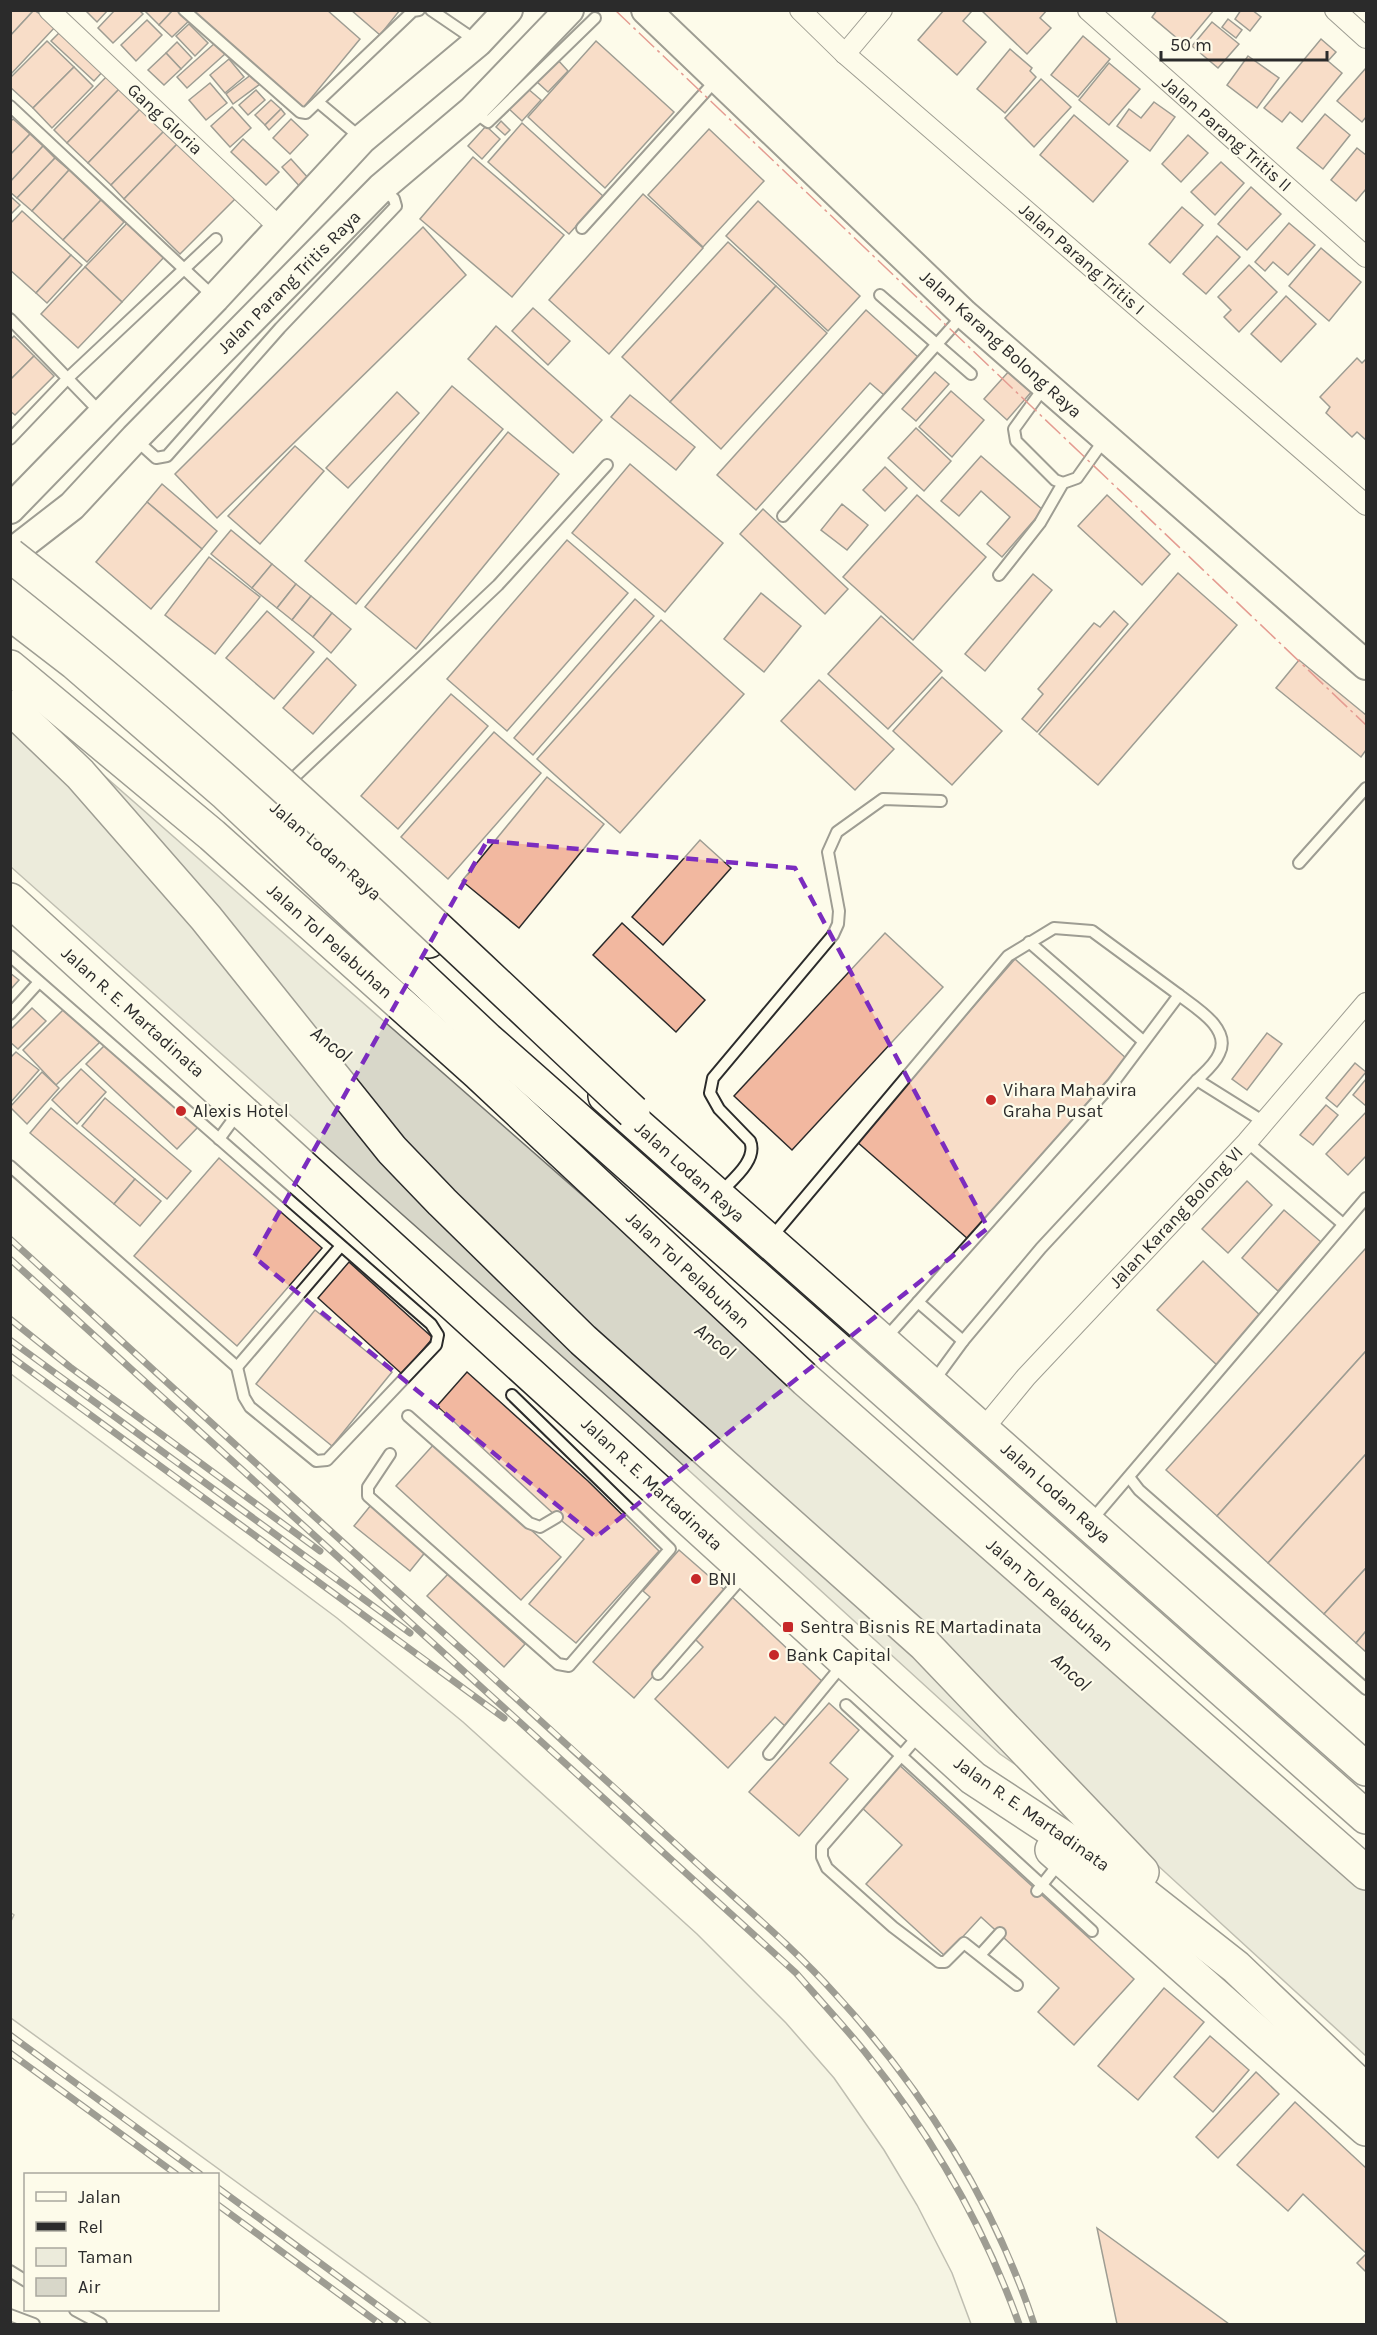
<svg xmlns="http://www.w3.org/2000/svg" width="1377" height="2335" viewBox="0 0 1377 2335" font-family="Karla,sans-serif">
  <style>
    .green { fill: #ecebdb; stroke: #74746e; stroke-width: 1.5 }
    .water { fill: #d8d7c9; stroke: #74746e; stroke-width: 1.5 }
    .building { fill: #f2b8a0; stroke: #2b2b2b; stroke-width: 1.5 }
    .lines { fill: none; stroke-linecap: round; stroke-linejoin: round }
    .lane-casing { stroke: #2b2b2b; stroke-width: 14 }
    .street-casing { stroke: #2b2b2b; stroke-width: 22 }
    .secondary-casing { stroke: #2b2b2b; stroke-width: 32 }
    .highway-casing { stroke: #2b2b2b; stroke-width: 36 }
    .lane { stroke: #fdfbea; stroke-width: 10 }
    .street { stroke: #fdfbea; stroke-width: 20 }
    .secondary { stroke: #fdfbea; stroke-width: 28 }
    .highway { stroke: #fdfbea; stroke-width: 33 }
    .rail-casing { stroke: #2b2b2b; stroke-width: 7 }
    .rail { stroke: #fdfbea; stroke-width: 4.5; stroke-dasharray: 14; stroke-linecap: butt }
    .highway-bridge-casing { stroke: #2b2b2b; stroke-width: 36; stroke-linecap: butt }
    .highway-bridge { stroke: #fdfbea; stroke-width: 33 }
    .power { stroke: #c62828; stroke-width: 1.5; stroke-dasharray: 21 4.5 3 4.5; stroke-linecap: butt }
    .marked { fill: none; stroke: #7b2cbf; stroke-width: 4.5; stroke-dasharray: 12 8; stroke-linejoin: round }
    .poi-dot { fill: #c62828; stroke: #fdfbea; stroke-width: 2 }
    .labels { text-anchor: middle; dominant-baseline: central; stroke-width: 4.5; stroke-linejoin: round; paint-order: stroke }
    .street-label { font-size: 18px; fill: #2b2b2b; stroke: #fdfbea }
    .poi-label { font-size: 18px; fill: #2b2b2b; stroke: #fdfbea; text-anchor: start }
    .water-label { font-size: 20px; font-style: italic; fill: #2b2b2b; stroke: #fdfbea }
  </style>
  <rect width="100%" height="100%" fill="#fdfbea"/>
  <path class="green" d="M11 1374 337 1618 463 1722 697 1934 786 2023 834 2078 884 2150 917 2205 952 2273 971 2324H432L11 2018 10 1923 14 1915 10 1912Z"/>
  <path class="water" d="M11 694 728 1323 1366 1891V2056L1142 1851 1000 1754 627 1414 11 867Z"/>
  <g class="building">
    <path d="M10 10H34L10 36Z"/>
    <path d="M34 10 57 25 10 75V36Z"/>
    <path d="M85 10H108L97 22Z"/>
    <path d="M115 10H139L143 14 113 43 98 28Z"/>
    <path d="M144 10H173L159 25Z"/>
    <path d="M173 10H182L191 19 172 37 159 25Z"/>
    <path d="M187 10H327L360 39 303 108Z"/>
    <path d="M351 10H400L380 35Z"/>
    <path d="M944 10H969L971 12 963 21 986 42 957 75 918 40Z"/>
    <path d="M981 10H1047L1040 18 1051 28 1027 54Z"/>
    <path d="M1157 10H1214L1185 45 1152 17Z"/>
    <path d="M1241 10H1252L1261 17 1250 31 1235 19Z"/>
    <path d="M1228 19 1242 30 1236 38 1222 27Z"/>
    <path d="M147 20 162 35 136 61 121 45Z"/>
    <path d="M1212 22 1239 44 1218 68 1192 46Z"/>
    <path d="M189 24 208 43 195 56 176 36Z"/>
    <path d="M62 30 105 69 94 81 51 41Z"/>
    <path d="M1083 36 1110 59 1078 97 1051 75Z"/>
    <path d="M1321 39 1336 52 1328 61 1342 73 1302 122 1290 112 1282 122 1264 108Z"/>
    <path d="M47 41 74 67 33 108 10 87V78Z"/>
    <path d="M596 41 674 112 605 188 528 117Z"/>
    <path d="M177 42 192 58 181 69 166 53Z"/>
    <path d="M215 43 225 54 187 88 177 77Z"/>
    <path d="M1010 49 1032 68 1030 71 1036 77 1005 113 977 89Z"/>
    <path d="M166 53 181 69 164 85 148 70Z"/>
    <path d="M1248 56 1279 78 1257 108 1227 85Z"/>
    <path d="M229 59 244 77 225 93 210 75Z"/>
    <path d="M557 59 568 71 548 92 536 81Z"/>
    <path d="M1109 63 1140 89 1109 125 1079 100Z"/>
    <path d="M74 67 93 86 52 128 33 108Z"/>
    <path d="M1366 68V117L1362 122 1337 101Z"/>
    <path d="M110 73 122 86 67 143 54 130Z"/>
    <path d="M252 74 260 84 233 104 226 94Z"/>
    <path d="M1041 79 1071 107 1034 147 1005 118Z"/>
    <path d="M210 83 227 103 206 120 189 100Z"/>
    <path d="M122 86 143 106 88 163 67 143Z"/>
    <path d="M527 88 541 100 522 121 508 108Z"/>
    <path d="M256 90 265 100 248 115 239 105Z"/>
    <path d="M271 100 281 109 265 125 255 115Z"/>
    <path d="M1154 102 1175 117 1150 151 1117 126 1129 109 1141 118Z"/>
    <path d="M143 106 166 129 111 185 88 163Z"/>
    <path d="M232 107 251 128 230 147 211 126Z"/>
    <path d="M281 109 285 114 269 130 265 125Z"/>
    <path d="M1325 114 1350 135 1323 169 1297 148Z"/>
    <path d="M1074 115 1128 161 1093 202 1040 155Z"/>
    <path d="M13 119 30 134 10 155V122Z"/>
    <path d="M291 119 308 135 290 154 273 138Z"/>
    <path d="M501 121 510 130 505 135 496 127Z"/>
    <path d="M522 123 603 196 569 234 488 162Z"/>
    <path d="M486 126 500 139 482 159 468 146Z"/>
    <path d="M166 129 179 142 124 199 111 185Z"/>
    <path d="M709 129 764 181 703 247 648 195Z"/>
    <path d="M30 134 43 146 10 182V155Z"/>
    <path d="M1188 135 1208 153 1181 182 1162 164Z"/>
    <path d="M243 139 279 172 266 185 231 152Z"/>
    <path d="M179 142 236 198 180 254 124 199Z"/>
    <path d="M43 146 55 158 17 198 10 192V182Z"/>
    <path d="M1357 148 1366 155V189L1356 201 1331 180Z"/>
    <path d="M473 157 564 235 512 297 420 219Z"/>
    <path d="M55 158 69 170 32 211 17 198Z"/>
    <path d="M291 159 310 180 302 189 282 167Z"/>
    <path d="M1221 162 1244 183 1215 215 1191 192Z"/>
    <path d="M69 170 101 200 63 240 32 211Z"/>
    <path d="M1251 187 1281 214 1247 250 1218 224Z"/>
    <path d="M643 194 703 248 609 354 549 300Z"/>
    <path d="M10 196 20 205 10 215Z"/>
    <path d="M101 200 124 222 87 262 63 240Z"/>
    <path d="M758 201 860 296 828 331 726 236Z"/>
    <path d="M1182 207 1203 225 1170 263 1149 244Z"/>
    <path d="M22 211 71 255 36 293 10 270V224Z"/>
    <path d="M130 220 166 255 122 302 85 267Z"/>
    <path d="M1289 223 1315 245 1288 275 1273 262 1265 271 1255 262Z"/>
    <path d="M423 227 466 275 217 518 175 474Z"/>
    <path d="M1217 236 1240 257 1206 294 1183 274Z"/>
    <path d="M728 242 776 286 670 402 622 357Z"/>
    <path d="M1321 248 1361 282 1329 321 1289 286Z"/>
    <path d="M71 255 82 265 47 303 36 293Z"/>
    <path d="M1249 265 1277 292 1239 332 1224 317 1231 310 1218 297Z"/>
    <path d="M85 267 122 302 78 348 41 314Z"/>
    <path d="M776 286 827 333 721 449 670 402Z"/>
    <path d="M1286 296 1316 324 1281 362 1251 334Z"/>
    <path d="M533 308 570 341 548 365 512 331Z"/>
    <path d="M866 310 918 357 884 395 870 383 756 510 717 475Z"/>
    <path d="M496 326 602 420 573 453 468 359Z"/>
    <path d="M14 336 34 356 10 380V340Z"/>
    <path d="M34 356 54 376 15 415 10 411V380Z"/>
    <path d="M1357 358 1362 363 1366 359V440L1357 432 1352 437 1326 413 1330 407 1320 397Z"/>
    <path d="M1010 370 1033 390 1007 420 984 399Z"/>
    <path d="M935 372 949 384 916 421 902 409Z"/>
    <path d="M452 386 503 429 356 604 305 561Z"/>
    <path d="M951 391 984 420 952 457 919 427Z"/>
    <path d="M397 392 419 413 348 488 326 468Z"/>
    <path d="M630 395 695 447 676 470 611 417Z"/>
    <path d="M916 428 951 461 924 491 888 458Z"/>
    <path d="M508 432 559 474 416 649 365 607Z"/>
    <path d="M295 446 324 471 260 544 228 516Z"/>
    <path d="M981 456 1043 510 1002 557 987 544 1010 517 981 491 959 516 941 501Z"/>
    <path d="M630 464 723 543 665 612 572 533Z"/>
    <path d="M885 467 907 488 885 511 863 490Z"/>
    <path d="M162 484 217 531 202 549 147 502Z"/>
    <path d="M917 495 986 557 913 640 843 577Z"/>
    <path d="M1107 495 1170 554 1142 585 1078 526Z"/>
    <path d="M147 502 202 549 151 609 96 562Z"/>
    <path d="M842 504 868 525 847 550 821 530Z"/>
    <path d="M763 509 848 589 825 614 740 534Z"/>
    <path d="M231 530 272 564 252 588 211 554Z"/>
    <path d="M567 540 628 593 507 731 447 679Z"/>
    <path d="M209 557 260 597 215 654 165 615Z"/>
    <path d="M272 564 296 584 277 608 252 588Z"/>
    <path d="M1178 573 1237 625 1098 785 1039 734Z"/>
    <path d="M1033 574 1052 590 985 671 965 654Z"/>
    <path d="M296 584 311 596 292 620 277 608Z"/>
    <path d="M761 593 801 626 764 672 724 639Z"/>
    <path d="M311 596 332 613 313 637 292 620Z"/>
    <path d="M635 599 654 616 533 755 514 738Z"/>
    <path d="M267 611 314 652 274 699 226 658Z"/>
    <path d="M1114 611 1128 624 1037 732 1022 719 1043 694 1038 689 1094 623 1100 627Z"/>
    <path d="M332 613 351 629 331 653 313 637Z"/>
    <path d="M881 616 942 671 888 729 828 674Z"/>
    <path d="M661 620 744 694 620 833 537 759Z"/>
    <path d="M327 658 356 685 313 734 283 708Z"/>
    <path d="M1299 660 1366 715V750L1361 757 1276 688Z"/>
    <path d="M942 677 1002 731 952 785 893 731Z"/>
    <path d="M819 680 894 749 855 790 781 721Z"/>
    <path d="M451 694 488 726 398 829 361 796Z"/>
    <path d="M494 732 541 773 448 879 401 837Z"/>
    <path d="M547 777 604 824 519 928 462 881Z"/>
    <path d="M700 840 731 868 663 945 632 917Z"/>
    <path d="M622 923 705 1000 676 1032 593 955Z"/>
    <path d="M885 933 943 987 792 1150 734 1096Z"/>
    <path d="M1015 959 1127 1059 968 1239 856 1141Z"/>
    <path d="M10 973 19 980 10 990Z"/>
    <path d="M66 1007 100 1042 56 1085 23 1050Z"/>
    <path d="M32 1008 46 1021 18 1049 10 1042V1030Z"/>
    <path d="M1267 1033 1282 1044 1247 1090 1232 1079Z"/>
    <path d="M106 1044 198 1127 177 1149 86 1064Z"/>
    <path d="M16 1052 39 1070 10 1103V1058Z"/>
    <path d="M1355 1063 1366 1072 1337 1107 1326 1098Z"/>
    <path d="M81 1069 106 1092 77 1124 52 1100Z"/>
    <path d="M42 1072 59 1088 27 1124 10 1107Z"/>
    <path d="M1366 1079V1106L1353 1095Z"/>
    <path d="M105 1098 191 1171 167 1199 82 1126Z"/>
    <path d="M1326 1105 1338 1115 1313 1145 1300 1135Z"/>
    <path d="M51 1108 135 1179 114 1204 30 1133Z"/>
    <path d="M1366 1112V1156L1348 1175 1326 1154Z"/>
    <path d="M219 1158 322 1248 237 1346 134 1256Z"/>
    <path d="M135 1179 161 1201 140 1226 114 1204Z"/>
    <path d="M1247 1181 1272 1205 1228 1253 1202 1229Z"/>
    <path d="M1284 1210 1321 1242 1278 1291 1242 1258Z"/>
    <path d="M1366 1248V1351L1217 1516 1166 1470Z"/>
    <path d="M1203 1261 1263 1318 1218 1366 1157 1310Z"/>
    <path d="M349 1262 433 1338 402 1374 318 1298Z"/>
    <path d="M315 1310 392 1372 332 1446 256 1384Z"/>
    <path d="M1366 1351V1454L1268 1563 1217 1516Z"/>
    <path d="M467 1372 588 1481 659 1551 576 1643 529 1604 584 1539 557 1517 437 1406Z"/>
    <path d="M435 1443 561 1557 521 1600 396 1486Z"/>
    <path d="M1366 1454V1568L1324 1614 1268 1563Z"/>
    <path d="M371 1505 427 1550 410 1571 354 1526Z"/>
    <path d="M679 1550 727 1592 634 1698 593 1662 650 1597 643 1591Z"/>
    <path d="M1366 1568V1631L1356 1643 1324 1614Z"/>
    <path d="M448 1574 525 1644 504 1667 427 1596Z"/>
    <path d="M731 1596 825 1684 785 1726 775 1717 728 1768 655 1699 703 1647 693 1637Z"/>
    <path d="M1366 1631V1652L1356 1643Z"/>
    <path d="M829 1703 859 1730 830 1763 848 1779 799 1836 749 1792Z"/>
    <path d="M897 1763 1134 1979 1074 2045 1038 2012 1059 1988 981 1917 945 1956 866 1884 902 1845 859 1805Z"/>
    <path d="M1164 1988 1204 2022 1138 2100 1098 2066Z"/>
    <path d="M1210 2036 1249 2070 1213 2112 1174 2077Z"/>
    <path d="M1256 2072 1279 2094 1218 2158 1196 2137Z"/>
    <path d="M1295 2102 1366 2168V2253L1303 2194 1288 2211 1237 2165Z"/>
    <path d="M1097 2228 1229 2324H1117Z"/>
    <path d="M1366 2254V2272L1357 2263Z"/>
  </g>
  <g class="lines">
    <defs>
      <g id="lane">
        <path d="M184 10 300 112 306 113 413 11 419 10"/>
        <path d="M431 10 478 42"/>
        <path d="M318 102 361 138"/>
        <path d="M10 106 214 297"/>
        <path d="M474 112 488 122 595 18"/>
        <path d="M582 228 716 80"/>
        <path d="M880 295 971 374"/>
        <path d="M10 319 101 413"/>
        <path d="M1045 386 1014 429 1016 441 1055 480 1063 483"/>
        <path d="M10 439 69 377 216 239"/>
        <path d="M135 439 156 458 167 456 280 328 396 206 394 199 382 188"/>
        <path d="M783 516 963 315"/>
        <path d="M999 575 1040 523 1063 483 1077 478 1104 440"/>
        <path d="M287 784 498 585 607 465"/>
        <path d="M1299 863 1366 788"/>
        <path d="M1029 942 1143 1041"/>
        <path d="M10 956 431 1324 438 1335 436 1345 327 1460 316 1461 250 1407 244 1397 237 1367 10 1166"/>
        <path d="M10 1014 39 982"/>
        <path d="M1197 1080 1264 1122"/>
        <path d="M219 1139 238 1113"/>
        <path d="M1247 1142 1343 1224"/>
        <path d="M720 1193C732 1180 758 1160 750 1141L719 1109 710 1093 713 1078 833 935 838 924 839 911 828 852 837 832 883 799 941 801"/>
        <path d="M770 1239 1008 956 1054 928 1092 931 1179 995 1113 1083 918 1302"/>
        <path d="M884 1340 918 1302 963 1341 1041 1248 1197 1080C1204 1073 1215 1064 1219 1054 1232 1029 1196 1008 1179 995"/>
        <path d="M237 1367 340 1247"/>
        <path d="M933 1382 963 1341"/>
        <path d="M408 1416 529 1523 540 1527 557 1517"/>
        <path d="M390 1454 368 1487V1496L558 1664 569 1666 670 1549 512 1395"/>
        <path d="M1129 1477 1139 1490 1366 1689"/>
        <path d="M1090 1522 1366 1198"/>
        <path d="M658 1674 745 1574"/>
        <path d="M846 1705 1092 1931"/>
        <path d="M920 1734 822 1847V1857L827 1868 893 1927 939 1962H945L964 1943 1017 1985"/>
        <path d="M769 1754 844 1663"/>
        <path d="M1037 1891 1061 1861"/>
        <path d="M981 1954 1000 1933"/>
        <path d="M10 2271 26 2281"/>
        <path d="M75 2310 101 2324"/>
        <path d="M10 2315 34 2324"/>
      </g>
      <g id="street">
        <path d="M49 10 280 228"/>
        <path d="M800 10 845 54 1366 505"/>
        <path d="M1088 10 1366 257"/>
        <path d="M1335 10 1366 38"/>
        <path d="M845 54 882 10"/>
        <path d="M984 1428 1026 1377 1247 1142 1366 1003"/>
      </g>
      <g id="secondary">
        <path d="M646 10 964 314 1366 665"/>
        <path d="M10 509 215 298 362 139 478 42 508 10"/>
        <path d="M10 554 72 506 135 438 381 188 472 111 569 10"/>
      </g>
      <g id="highway">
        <path d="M10 580 253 784 429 941"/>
        <path d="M10 613 75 663 225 793 487 1039 1366 1817"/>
        <path d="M10 667 212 835 478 1073 806 1380 1366 1873"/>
        <path d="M10 707 80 774 206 918 392 1150 442 1202 583 1340 925 1645 1142 1872"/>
        <path d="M10 900 973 1778 1110 1868 1236 1967 1366 2091"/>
        <path d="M605 1096 1366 1769"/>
        <path d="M1052 1850 1366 2129"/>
      </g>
    </defs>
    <use href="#lane" class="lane-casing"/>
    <use href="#street" class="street-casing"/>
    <use href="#secondary" class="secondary-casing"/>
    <use href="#highway" class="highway-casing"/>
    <use href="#lane" class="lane"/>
    <use href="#street" class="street"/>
    <use href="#secondary" class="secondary"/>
    <use href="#highway" class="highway"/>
    <defs>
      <g id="rail">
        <path d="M10 1239C169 1384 327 1529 487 1672 558 1736 629 1801 700 1866 746 1908 795 1949 837 1996 924 2090 994 2203 1034 2324"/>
        <path d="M10 1259 796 1973C819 1999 843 2025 865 2052 930 2133 984 2226 1019 2324"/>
        <path d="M10 1319 70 1367 320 1551"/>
        <path d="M10 1340 410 1633"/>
        <path d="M10 1356 504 1718"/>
        <path d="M10 2035 200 2174"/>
        <path d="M10 2053 176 2174"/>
        <path d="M218 2188 403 2324"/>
        <path d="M218 2205 380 2324"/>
      </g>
    </defs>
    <use href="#rail" class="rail-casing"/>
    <use href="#rail" class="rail"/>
    <defs>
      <path id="highway-bridge" d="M10 555C230 727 430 922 633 1112"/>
    </defs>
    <use href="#highway-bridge" class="highway-bridge-casing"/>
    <use href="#highway-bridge" class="highway-bridge"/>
    <path class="power" d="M615 10 1366 725"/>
  </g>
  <path d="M0 0H1377V2335H0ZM487 841 795 868 988 1228 596 1537 254 1257Z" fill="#fdfbea" fill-opacity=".55" fill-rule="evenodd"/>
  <path class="marked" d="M487 841 795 868 988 1228 596 1537 254 1257Z"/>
  <g class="poi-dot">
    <circle cx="991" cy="1100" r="6"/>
    <circle cx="181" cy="1111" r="6"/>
    <circle cx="696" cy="1579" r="6"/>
    <rect x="782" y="1621" width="12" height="12" rx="3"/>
    <circle cx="774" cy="1655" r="6"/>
  </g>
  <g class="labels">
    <g class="street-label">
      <text transform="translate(165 119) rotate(43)">Gang Gloria</text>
      <text transform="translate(1227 134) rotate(41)">Jalan Parang Tritis II</text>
      <text transform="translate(1082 259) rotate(41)">Jalan Parang Tritis I</text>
      <text transform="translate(289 282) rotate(-45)">Jalan Parang Tritis Raya</text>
      <text transform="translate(1001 344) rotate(42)">Jalan Karang Bolong Raya</text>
      <text transform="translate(326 851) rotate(41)">Jalan Lodan Raya</text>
      <text transform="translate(330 941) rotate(42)">Jalan Tol Pelabuhan</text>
      <text transform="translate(133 1012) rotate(42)">Jalan R. E. Martadinata</text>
      <text transform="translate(690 1172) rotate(42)">Jalan Lodan Raya</text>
      <text transform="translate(1176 1217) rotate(-47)">Jalan Karang Bolong VI</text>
      <text transform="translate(688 1270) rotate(43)">Jalan Tol Pelabuhan</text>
      <text transform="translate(652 1484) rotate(43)">Jalan R. E. Martadinata</text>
      <text transform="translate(1056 1493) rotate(42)">Jalan Lodan Raya</text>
      <text transform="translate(1050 1595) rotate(41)">Jalan Tol Pelabuhan</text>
      <text transform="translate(1032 1814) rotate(35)">Jalan R. E. Martadinata</text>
    </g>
    <g class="poi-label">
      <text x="1003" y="1090">Vihara Mahavira<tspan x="1003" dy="21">Graha Pusat</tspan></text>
      <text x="193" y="1111">Alexis Hotel</text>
      <text x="708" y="1579">BNI</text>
      <text x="800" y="1627">Sentra Bisnis RE Martadinata</text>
      <text x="786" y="1655">Bank Capital</text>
    </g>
    <g class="water-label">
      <text transform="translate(331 1044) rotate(38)">Ancol</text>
      <text transform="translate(715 1341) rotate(38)">Ancol</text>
      <text transform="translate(1071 1672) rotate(43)">Ancol</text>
    </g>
  </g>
  <rect width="1377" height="2335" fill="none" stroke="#2b2b2b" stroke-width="24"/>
  <rect x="24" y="2173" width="195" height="138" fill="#fdfbea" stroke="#a9a89e" stroke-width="1.5"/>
  <rect x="36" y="2192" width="30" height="9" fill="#fdfbea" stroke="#a9a89e" stroke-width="1.5"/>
  <text x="78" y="2203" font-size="18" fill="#2b2b2b">Jalan</text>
  <rect x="36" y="2222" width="30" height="9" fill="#2b2b2b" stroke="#a9a89e" stroke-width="1.5"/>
  <text x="78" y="2233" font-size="18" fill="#2b2b2b">Rel</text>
  <rect x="36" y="2248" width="30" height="18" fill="#ecebdb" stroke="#a9a89e" stroke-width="1.5"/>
  <text x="78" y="2263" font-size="18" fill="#2b2b2b">Taman</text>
  <rect x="36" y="2278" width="30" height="18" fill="#d8d7c9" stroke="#a9a89e" stroke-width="1.5"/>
  <text x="78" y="2293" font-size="18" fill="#2b2b2b">Air</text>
  <path d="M1161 51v9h166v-9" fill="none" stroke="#2b2b2b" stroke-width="3"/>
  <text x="1170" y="51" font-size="18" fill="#2b2b2b" stroke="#fdfbea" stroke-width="4.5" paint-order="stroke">50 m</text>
</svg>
